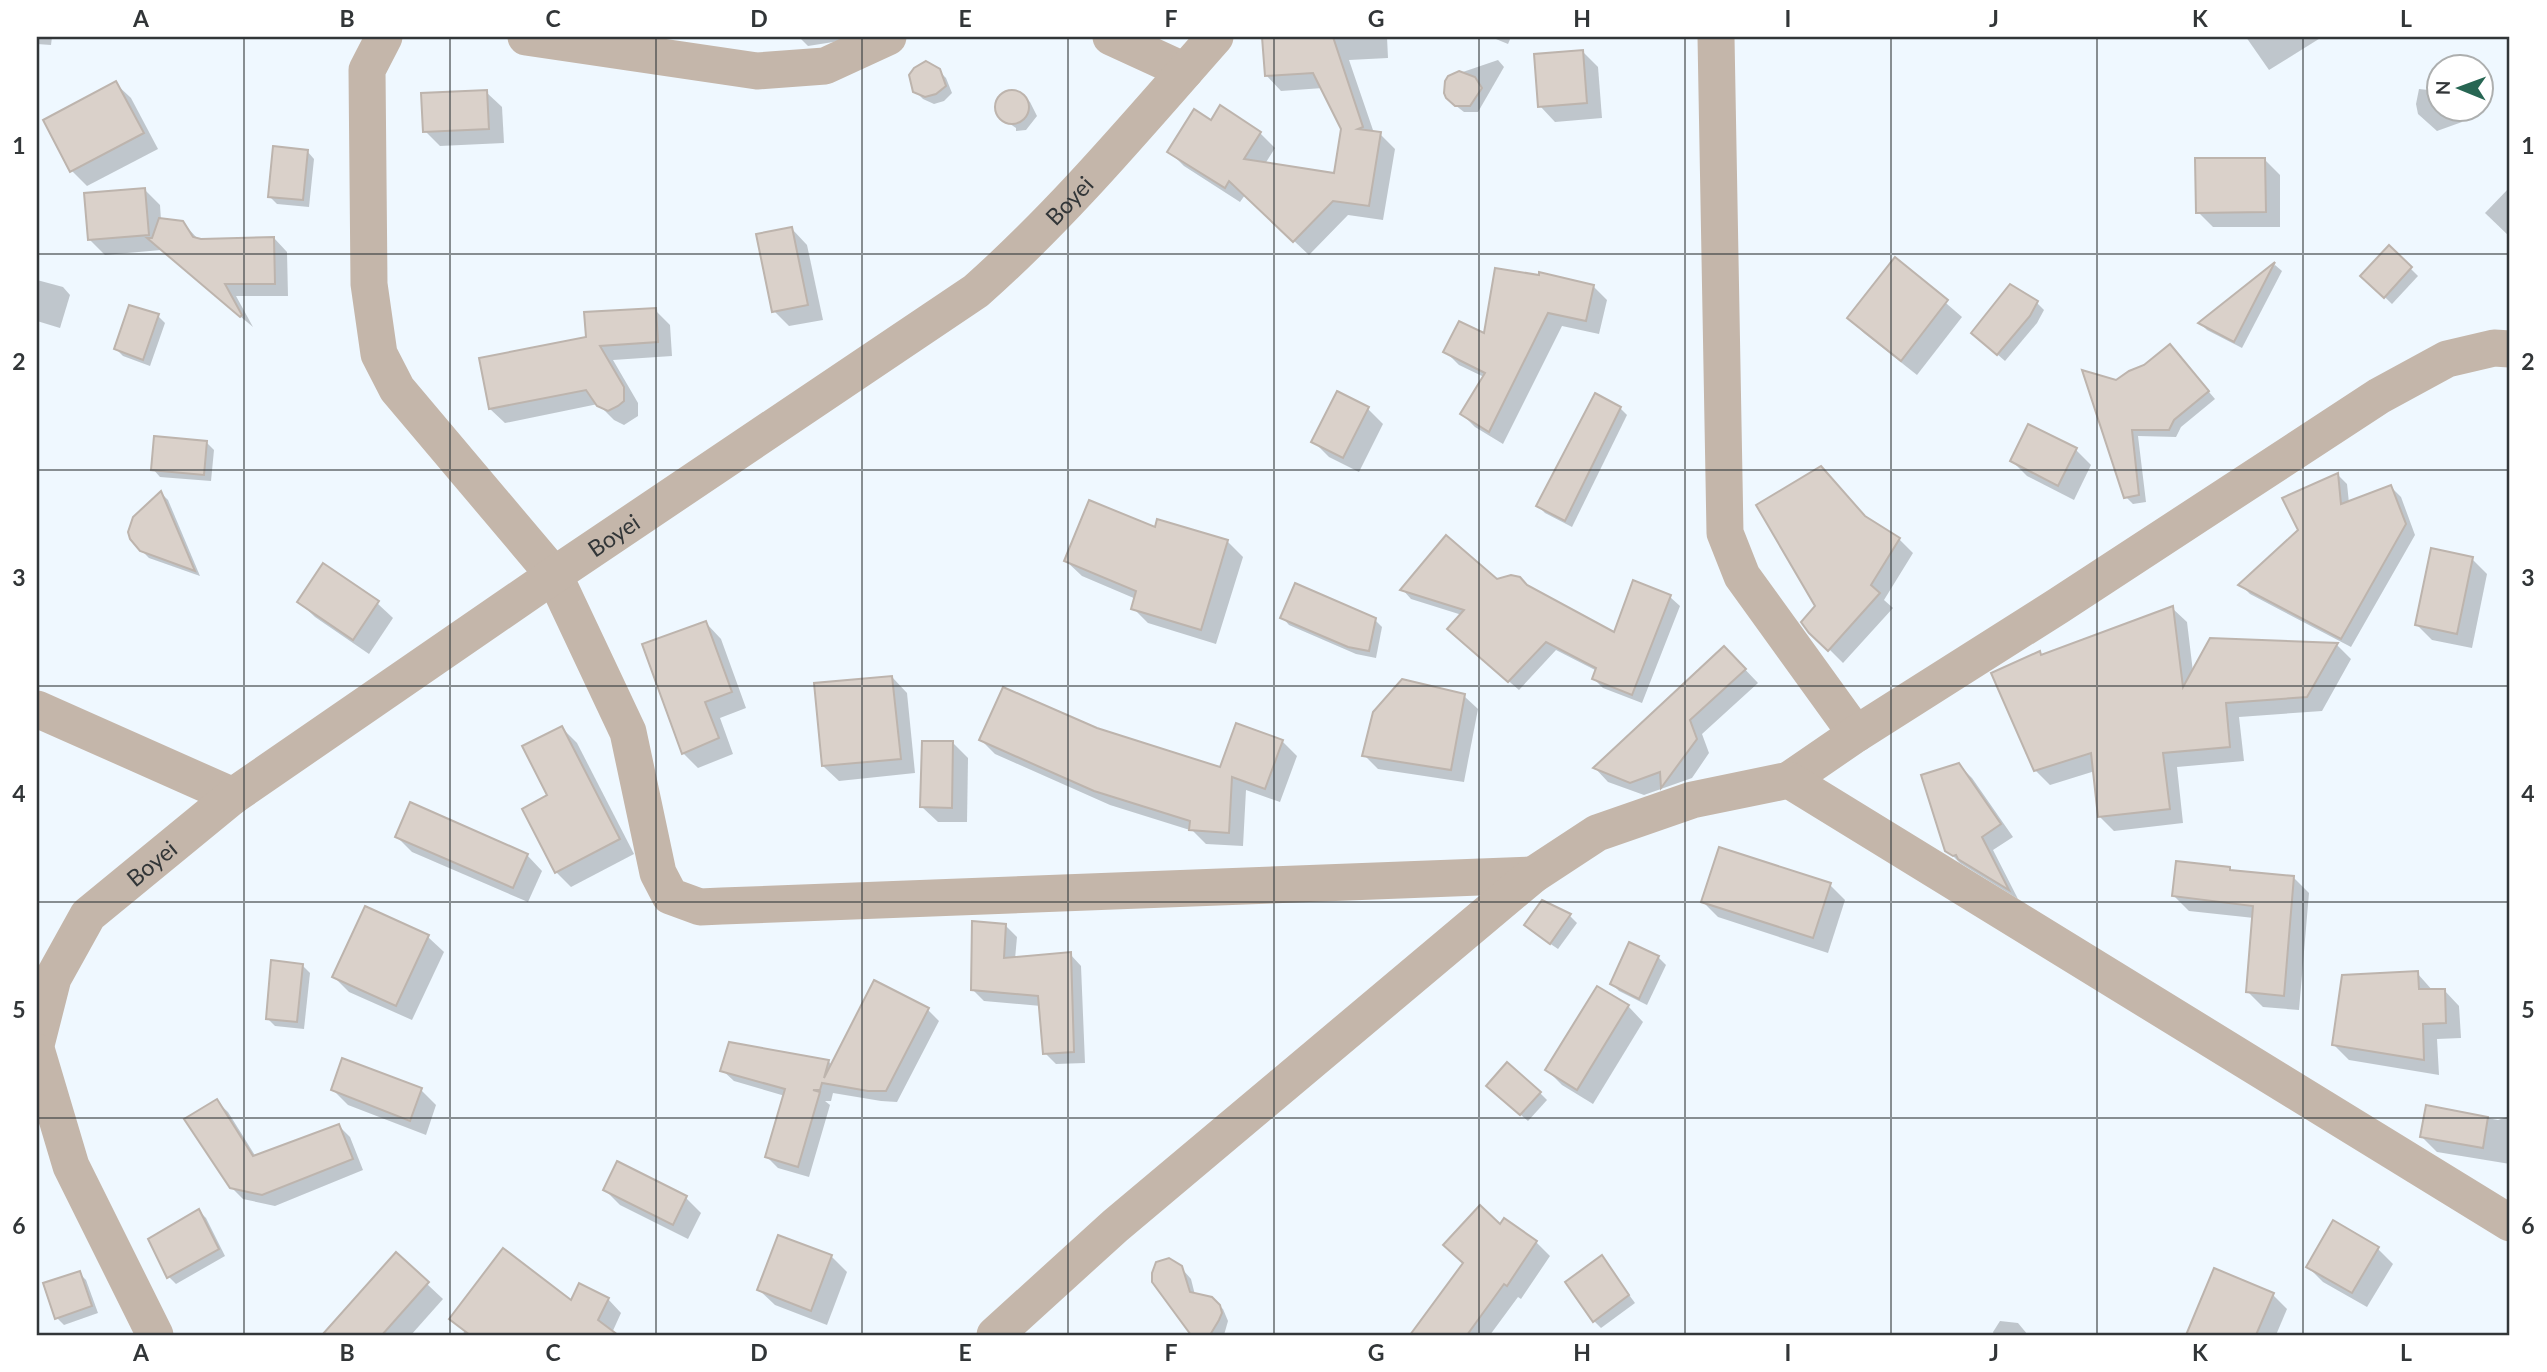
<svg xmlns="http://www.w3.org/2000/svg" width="2547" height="1372" viewBox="0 0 2547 1372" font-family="Lato,sans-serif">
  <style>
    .shadow { fill: #0003 }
    .building { fill: #dad1ca; stroke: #bdb4ad; stroke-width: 2 }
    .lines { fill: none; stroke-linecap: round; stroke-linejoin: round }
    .minor { stroke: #c4b6aa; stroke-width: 37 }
    .grid { fill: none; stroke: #323638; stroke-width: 2; stroke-opacity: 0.55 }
    .labels { text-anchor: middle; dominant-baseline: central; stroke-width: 6; stroke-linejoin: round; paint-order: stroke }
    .street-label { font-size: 23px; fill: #323638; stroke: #fff }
    .neatline { fill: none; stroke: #323638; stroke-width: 2.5 }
    .grid-label { font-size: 23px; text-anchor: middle; font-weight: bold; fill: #323638 }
  </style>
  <rect width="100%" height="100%" fill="#eff8ff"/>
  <g class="shadow">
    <path d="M37 37H52L51 45 37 44Z"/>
    <path d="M799 37H846V40L808 46Z"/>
    <path d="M1264 37H1387L1388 58 1349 60 1374 133 1380 134 1395 149 1383 220 1348 215 1309 255 1245 195 1240 202 1184 166 1169 151 1211 122 1260 133 1275 148 1265 164 1336 175 1343 128 1323 88 1281 91 1266 75Z"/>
    <path d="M1491 37H1511L1508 44Z"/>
    <path d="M2246 37H2322L2269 70Z"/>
    <path d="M1583 52 1598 67 1602 118 1555 122 1540 106Z"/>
    <path d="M1498 60 1504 67 1478 112H1464L1455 105 1454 75Z"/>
    <path d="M938 70 946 78 952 93 944 101 934 104 923 99 915 91Z"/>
    <path d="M115 83 131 98 158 149 87 186 72 171Z"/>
    <path d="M2419 89 2438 91V108H2455L2462 122 2437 131 2418 114 2416 104Z"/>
    <path d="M486 92 502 107 504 143 440 146 425 131Z"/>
    <path d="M1009 92 1022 94 1030 102 1037 116 1026 130 1016 131V128L1000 117 996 102 1000 96Z"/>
    <path d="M307 151 314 159 309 207 277 204 270 197Z"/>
    <path d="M2264 159 2280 175V227H2213L2198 212Z"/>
    <path d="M2510 187V237L2485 213Z"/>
    <path d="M145 190 160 205 161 220 183 223 198 239 274 238 287 252 288 296H236L253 327 161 250 105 255 90 240Z"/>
    <path d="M792 229 807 245 823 320 789 326 774 311Z"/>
    <path d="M2389 247 2418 276 2392 304 2363 276Z"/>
    <path d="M1895 259 1962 317 1917 375 1864 333 1849 318Z"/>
    <path d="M2275 265 2282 271 2242 348 2207 330 2200 323Z"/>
    <path d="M37 280 63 287 70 295 60 328 37 321Z"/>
    <path d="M1594 287 1607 300 1599 334 1562 326 1503 444 1475 427 1462 414 1484 377 1459 365 1446 352Z"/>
    <path d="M2037 303 2044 310 2037 323 2005 361 1981 340Z"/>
    <path d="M655 310 670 325 672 356 613 360 638 403V416L624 425 614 420 598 404 505 423 490 409 587 338Z"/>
    <path d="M158 316 165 323 150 366 123 356 116 349Z"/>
    <path d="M2177 354 2215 399 2181 427 2176 437 2138 436 2146 502 2133 504 2126 497 2116 382Z"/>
    <path d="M1620 408 1627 415 1572 527 1545 513 1538 506Z"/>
    <path d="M1368 409 1383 424 1359 472 1329 457 1314 442Z"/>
    <path d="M207 443 214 450 211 481 160 477 153 469Z"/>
    <path d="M2076 450 2091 465 2074 500 2027 476 2012 461Z"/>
    <path d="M2338 475 2347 484 2349 503 2391 487 2401 497 2415 535 2351 647 2250 594 2241 585 2301 530Z"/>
    <path d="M161 493 168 500 200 576 149 558 141 550Z"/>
    <path d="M1868 520 1899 539 1913 553 1884 600 1893 608 1843 663 1807 627Z"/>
    <path d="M1156 529 1227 541 1243 557 1216 644 1148 623 1133 608 1136 599 1082 576 1066 561Z"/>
    <path d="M2472 559 2487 574 2472 648 2432 640 2417 625Z"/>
    <path d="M1496 581 1529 588 1614 634 1670 597 1680 606 1642 703 1603 688 1594 679 1597 671 1556 650 1519 690 1459 638 1462 615 1411 599 1402 589Z"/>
    <path d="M299 602 377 603 393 618 369 654 315 617Z"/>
    <path d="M2172 608 2187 622 2193 672 2211 639 2337 645 2351 659 2322 711 2239 717 2244 761 2177 767 2183 823 2114 831 2100 817 2095 771 2050 785 2035 770 2039 653 2043 656Z"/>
    <path d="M1282 617 1375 620 1382 627 1376 658 1356 654 1289 625Z"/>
    <path d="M706 623 721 639 746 708 720 718 733 754 698 768 683 753Z"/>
    <path d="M1738 662 1758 683 1702 734 1709 753 1692 778 1644 795 1608 782 1595 768Z"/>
    <path d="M892 677 907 693 915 773 839 781 823 766Z"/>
    <path d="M1464 696 1478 709 1464 782 1378 769 1364 755Z"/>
    <path d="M562 728 577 743 634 854 571 887 556 872Z"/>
    <path d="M1096 730 1221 769 1282 741 1297 756 1280 802 1246 790 1243 846 1206 844 1193 831 1110 805 995 754 981 740Z"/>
    <path d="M953 743 968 758 967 822H938L922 807Z"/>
    <path d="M1959 765 1972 778 2013 837 1993 850 2018 899 1960 863 1947 850Z"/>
    <path d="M397 837 527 855 542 871 528 902 412 852Z"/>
    <path d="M2229 868 2233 872 2293 877 2309 893 2299 1010 2263 1007 2248 992 2254 918 2189 911 2174 896Z"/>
    <path d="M1830 885 1845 900 1828 953 1718 917 1703 902Z"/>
    <path d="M1542 902 1570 916 1577 923 1558 949 1533 932Z"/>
    <path d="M366 908 428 937 444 952 412 1020 349 992 334 977Z"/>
    <path d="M1005 925 1017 937 1015 959 1070 954 1081 966 1085 1063 1056 1064 1045 1053 1041 1006 984 1001 973 990Z"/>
    <path d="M1630 944 1658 957 1666 965 1647 1005 1619 991 1612 984Z"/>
    <path d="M302 965 310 973 304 1029 275 1026 267 1018Z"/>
    <path d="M2417 973 2433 991 2444 990 2459 1006 2461 1038 2437 1039 2439 1075 2349 1060 2334 1045Z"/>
    <path d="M1628 1006 1643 1022 1593 1104 1562 1085 1547 1070Z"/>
    <path d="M928 1010 939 1021 897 1102 881 1101 833 1093 831 1101H825L830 1105 809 1177 778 1168 767 1157 785 1096 734 1081 722 1070 828 1061 832 1065Z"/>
    <path d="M333 1090H421L436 1105 426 1135 348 1105Z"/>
    <path d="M1495 1093H1540L1547 1100 1528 1121Z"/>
    <path d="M216 1101 228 1112 256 1157 339 1126 350 1137 363 1170 275 1206 243 1199 231 1187Z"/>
    <path d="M2427 1107 2498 1120 2510 1116V1164L2437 1152 2422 1137Z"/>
    <path d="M605 1190 686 1198 701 1213 688 1239 620 1205Z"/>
    <path d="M199 1211 206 1218 225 1256 176 1284 169 1277Z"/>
    <path d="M1500 1226 1536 1242 1550 1256 1521 1299 1518 1297 1490 1335H1413L1465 1264Z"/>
    <path d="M779 1237 832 1257 847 1272 827 1325 775 1305 759 1290Z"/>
    <path d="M2378 1249 2393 1264 2367 1307 2323 1282 2308 1267Z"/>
    <path d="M396 1255 443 1299 411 1335H325Z"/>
    <path d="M514 1258 572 1302 608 1299 621 1313 611 1335H462Z"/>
    <path d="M1602 1258 1635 1303 1601 1328 1594 1321Z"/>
    <path d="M1177 1263 1191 1279 1195 1295 1215 1302 1223 1309 1228 1321 1224 1335H1206L1155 1285Z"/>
    <path d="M2215 1270 2273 1295 2287 1309 2276 1335H2187Z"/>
    <path d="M79 1273 86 1280 98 1313 64 1325 57 1318Z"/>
    <path d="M2000 1321 2018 1323 2028 1335H1994L1993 1332Z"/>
  </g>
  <g class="building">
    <path d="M1262 37H1333L1363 127 1358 129 1381 132 1369 206 1333 201 1293 242 1229 181 1225 188 1167 152 1194 109 1211 120 1220 105 1261 132 1244 159 1334 173 1341 129 1313 73 1265 76Z"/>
    <path d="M1583 50 1587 103 1538 107 1534 54Z"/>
    <path d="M926 61 940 69 946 86 936 94 925 97 913 92 909 75 914 68Z"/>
    <path d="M1459 71 1475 77 1482 88 1470 106H1455L1446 98 1444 93 1445 81 1448 76Z"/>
    <path d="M116 81 144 133 70 172 43 120Z"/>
    <circle cx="1012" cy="107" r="17"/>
    <path d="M487 90 489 129 423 132 421 93Z"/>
    <path d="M273 146 308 150 303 200 268 197Z"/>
    <path d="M2195 158H2265L2266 212 2196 213Z"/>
    <path d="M145 188 149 235 88 240 84 193Z"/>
    <path d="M159 218 183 221 193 237 201 239 274 237 275 284H225L242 315 240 317 147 238H152Z"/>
    <path d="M792 227 808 305 772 312 756 234Z"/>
    <path d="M2389 245 2412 267 2384 298 2360 276Z"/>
    <path d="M1895 257 1948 300 1901 361 1847 318Z"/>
    <path d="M2275 262 2234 342 2198 323Z"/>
    <path d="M1495 268 1539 275V272L1594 285 1586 321 1548 313 1489 432 1460 414 1485 373 1443 352 1459 321 1484 333Z"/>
    <path d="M2010 284 2038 301 2030 316 1997 355 1971 333Z"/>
    <path d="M129 305 159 314 143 360 114 349Z"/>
    <path d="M656 308 658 342 600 346 624 387V401L618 406 608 411 597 406 586 390 489 409 479 358 586 337 584 312Z"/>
    <path d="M2170 344 2209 391 2174 420 2169 430H2132L2139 495 2124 498 2082 370 2116 380 2129 371 2144 365Z"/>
    <path d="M1337 391 1369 407 1343 458 1311 442Z"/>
    <path d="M1595 393 1621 407 1565 521 1536 506Z"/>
    <path d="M2028 424 2077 448 2058 486 2010 461Z"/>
    <path d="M154 436 207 441 204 475 151 470Z"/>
    <path d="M1821 466 1865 516 1900 538 1871 585 1880 593 1828 651 1809 633 1801 622 1815 606 1756 505Z"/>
    <path d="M2338 473 2341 504 2391 485 2406 524 2341 639 2238 585 2298 530 2282 498Z"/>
    <path d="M161 491 195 571 140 551 130 539 128 532 133 517Z"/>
    <path d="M1089 500 1155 527 1157 519 1228 540 1201 630 1131 609 1136 591 1064 561Z"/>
    <path d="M1446 535 1497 579 1511 575 1520 577 1527 585 1614 632 1633 580 1671 595 1632 695 1592 679 1596 668 1546 642 1508 682 1447 629 1464 610 1400 590Z"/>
    <path d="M2431 548 2473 557 2457 634 2415 625Z"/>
    <path d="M323 563 379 601 353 640 297 602Z"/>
    <path d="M1295 583 1376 618 1369 651 1348 647 1280 618Z"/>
    <path d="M2173 606 2183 687 2210 638 2338 643 2307 697 2226 703 2230 747 2163 753 2170 809 2098 817 2091 753 2034 771 1991 673 2040 651 2041 655Z"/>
    <path d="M706 621 732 692 705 702 719 738 682 754 642 644Z"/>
    <path d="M1724 646 1746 669 1690 720 1697 739 1661 788 1660 772 1630 783 1593 768Z"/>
    <path d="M892 676 901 759 822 766 814 683Z"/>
    <path d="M1402 679 1465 694 1451 770 1362 756 1373 712Z"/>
    <path d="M1003 687 1097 728 1220 767 1236 723 1283 740 1265 789 1232 777 1229 833 1189 830 1190 821 1094 791 979 740Z"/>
    <path d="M562 726 620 839 555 873 522 809 547 795 522 746Z"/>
    <path d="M922 741H953L952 808 920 807Z"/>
    <path d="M1959 763 2001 824 1982 837 2009 890 1958 859 1956 855 1953 856 1945 851 1921 775Z"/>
    <path d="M410 802 528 854 513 888 395 837Z"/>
    <path d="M1719 847 1831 883 1813 938 1701 902Z"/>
    <path d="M2176 861 2230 867V870L2294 876 2284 996 2246 992 2253 906 2172 896Z"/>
    <path d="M1542 900 1571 914 1550 944 1524 925Z"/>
    <path d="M365 906 429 935 396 1006 332 977Z"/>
    <path d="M972 921 1006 924 1004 958 1071 952 1074 1052 1043 1054 1038 996 971 990Z"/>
    <path d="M1629 942 1659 956 1639 999 1610 984Z"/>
    <path d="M271 960 303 964 297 1022 266 1019Z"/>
    <path d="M2418 971 2419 989H2445L2446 1023 2423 1024 2424 1060 2332 1045 2342 975Z"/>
    <path d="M874 980 929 1008 886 1091H868L822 1083 820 1090H813L820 1092 798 1167 765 1157 785 1089 720 1071 729 1042 829 1060 824 1078Z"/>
    <path d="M1597 986 1629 1005 1577 1090 1545 1070Z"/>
    <path d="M342 1058 422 1088 410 1121 331 1090Z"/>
    <path d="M1507 1062 1541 1092 1520 1115 1486 1086Z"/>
    <path d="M217 1099 253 1156 339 1124 353 1159 262 1195 230 1188 184 1119Z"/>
    <path d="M2426 1105 2488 1117 2483 1148 2420 1137Z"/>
    <path d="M617 1161 687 1196 673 1225 603 1190Z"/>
    <path d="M1480 1205 1500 1224 1504 1218 1537 1241 1507 1286 1504 1284 1467 1335H1410L1463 1263 1443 1245Z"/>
    <path d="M199 1209 219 1249 167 1278 148 1239Z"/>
    <path d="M2333 1220 2379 1247 2352 1293 2306 1267Z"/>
    <path d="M778 1235 832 1255 811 1311 757 1290Z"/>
    <path d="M503 1248 571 1300 579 1283 609 1298 598 1320 618 1335H470L449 1319Z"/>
    <path d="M396 1252 429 1282 382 1335H322Z"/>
    <path d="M1602 1255 1629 1295 1593 1322 1565 1282Z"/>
    <path d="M1169 1258 1182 1266 1190 1292 1212 1297 1220 1305 1222 1313 1219 1320 1210 1335H1191L1152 1282V1273L1156 1262Z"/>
    <path d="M2214 1268 2274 1293 2256 1335H2186Z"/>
    <path d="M80 1271 92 1306 55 1319 43 1283Z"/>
  </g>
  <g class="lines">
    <g class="minor">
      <path d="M384 37 367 70 369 284 379 354 397 389 554 575 628 732 658 873 670 896 700 907 722 906 1533 875"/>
      <path d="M526 37 757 71 825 66 888 37"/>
      <path d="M1111 37 1185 71"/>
      <path d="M1716 37 1725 533 1742 576 1856 734"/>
      <path d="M37 709 233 796"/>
      <path d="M1789 780 1856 734 2058 606 2379 396 2447 359 2494 348 2510 349"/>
      <path id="s1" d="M37 1041 53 978 88 915 233 796 554 575 976 291C1063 214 1138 124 1215 37"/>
      <path d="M37 1052 71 1166 155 1335"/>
      <path d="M995 1335 1115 1226 1533 875 1597 833 1692 800 1789 780 2510 1223"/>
    </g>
  </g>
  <path class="grid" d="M244 37V1335M450 37V1335M656 37V1335M862 37V1335M1068 37V1335M1274 37V1335M1479 37V1335M1685 37V1335M1891 37V1335M2097 37V1335M2303 37V1335M37 254H2510M37 470H2510M37 686H2510M37 902H2510M37 1118H2510"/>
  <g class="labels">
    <g class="street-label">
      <text stroke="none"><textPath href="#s1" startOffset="1353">Boyei</textPath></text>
      <text stroke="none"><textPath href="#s1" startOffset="786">Boyei</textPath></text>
      <text stroke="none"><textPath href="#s1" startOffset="219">Boyei</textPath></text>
    </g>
  </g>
  <rect width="2547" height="1372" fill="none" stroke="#ffffff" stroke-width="77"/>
  <g transform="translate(2460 88) rotate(271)"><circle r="33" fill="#ffffff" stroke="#adafaf" stroke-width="2"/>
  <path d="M0-5L12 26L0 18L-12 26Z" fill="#276653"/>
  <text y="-10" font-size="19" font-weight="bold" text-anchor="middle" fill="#323638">N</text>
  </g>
  <rect x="38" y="38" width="2470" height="1296" class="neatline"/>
  <g class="grid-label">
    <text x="141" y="27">A</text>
    <text x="347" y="27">B</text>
    <text x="553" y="27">C</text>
    <text x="759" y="27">D</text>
    <text x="965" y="27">E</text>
    <text x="1171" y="27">F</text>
    <text x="1376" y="27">G</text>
    <text x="1582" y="27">H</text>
    <text x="1788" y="27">I</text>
    <text x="1994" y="27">J</text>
    <text x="2200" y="27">K</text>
    <text x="2406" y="27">L</text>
    <text x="19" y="154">1</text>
    <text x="2528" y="154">1</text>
    <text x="19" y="370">2</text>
    <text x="2528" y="370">2</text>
    <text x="19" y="586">3</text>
    <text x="2528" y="586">3</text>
    <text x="19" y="802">4</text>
    <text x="2528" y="802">4</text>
    <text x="19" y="1018">5</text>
    <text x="2528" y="1018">5</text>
    <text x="19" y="1234">6</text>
    <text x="2528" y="1234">6</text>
    <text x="141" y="1361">A</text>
    <text x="347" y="1361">B</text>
    <text x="553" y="1361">C</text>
    <text x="759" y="1361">D</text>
    <text x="965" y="1361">E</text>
    <text x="1171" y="1361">F</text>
    <text x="1376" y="1361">G</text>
    <text x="1582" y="1361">H</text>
    <text x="1788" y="1361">I</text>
    <text x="1994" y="1361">J</text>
    <text x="2200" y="1361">K</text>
    <text x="2406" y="1361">L</text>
  </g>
</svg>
